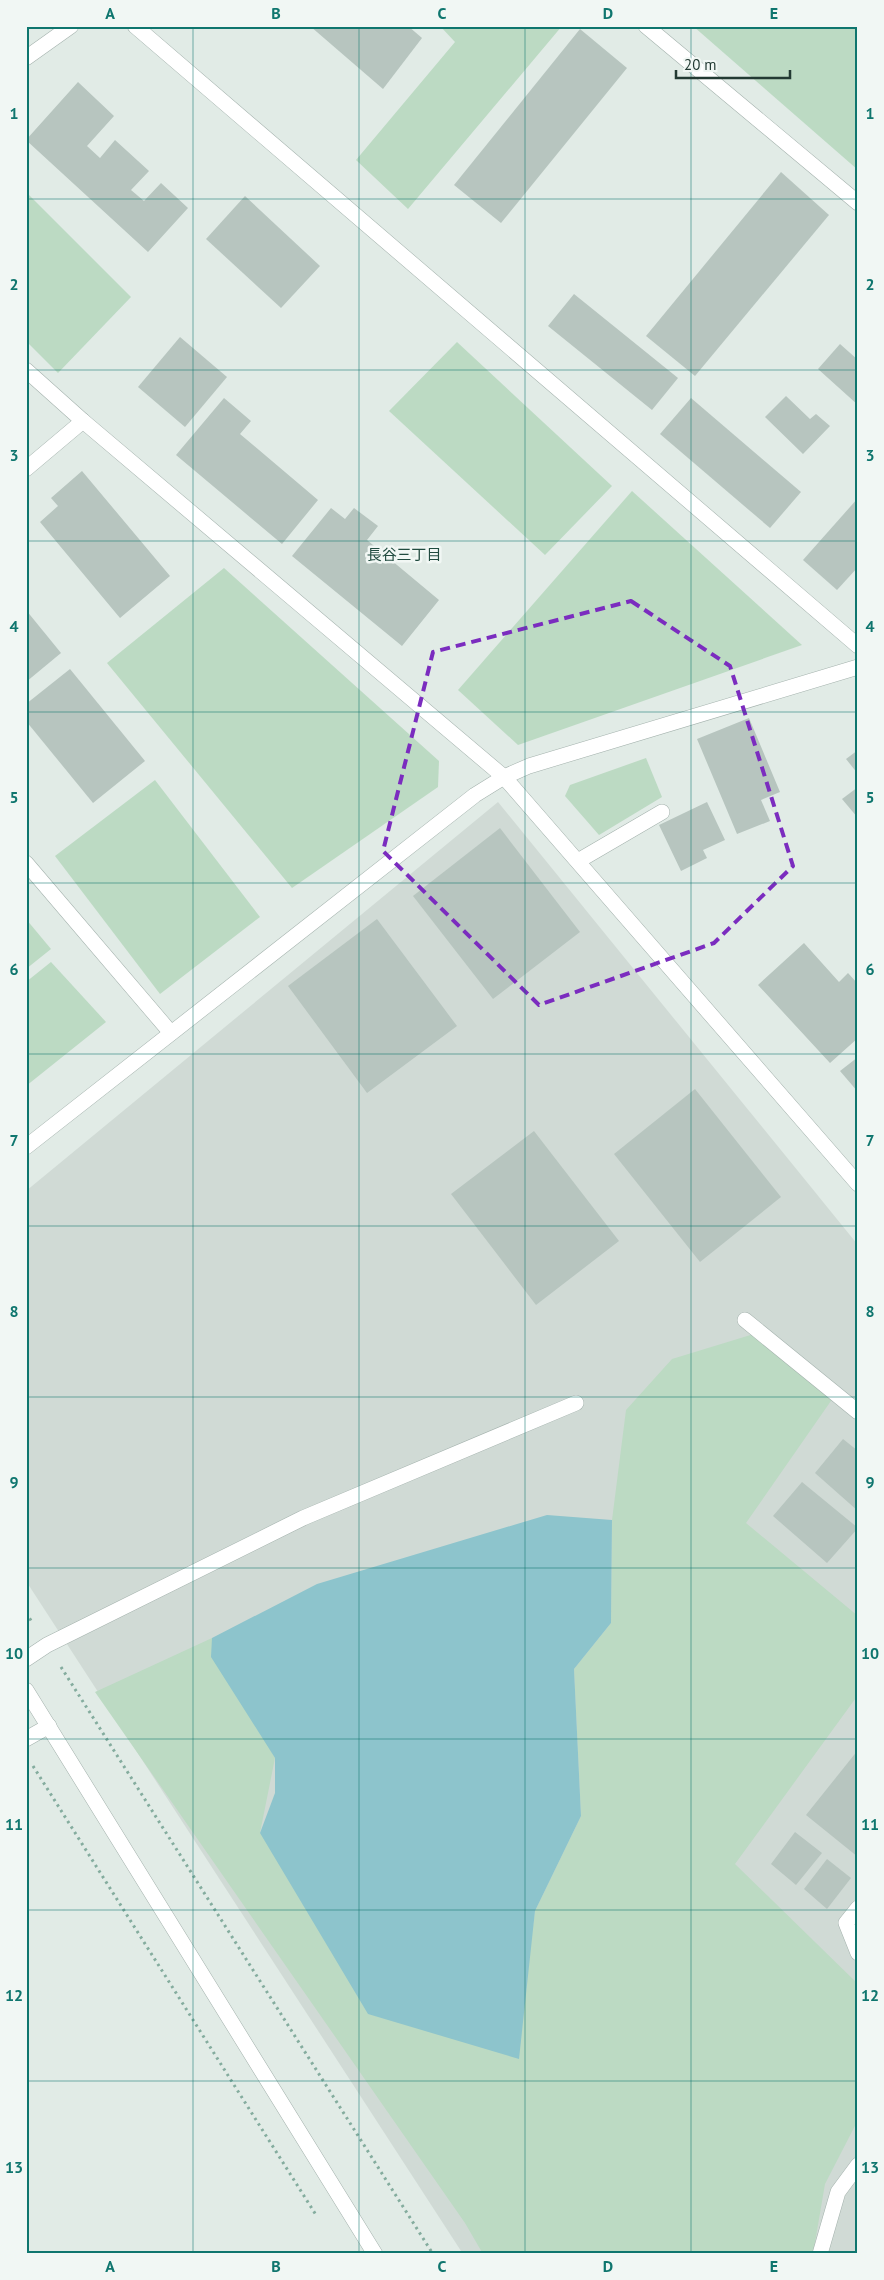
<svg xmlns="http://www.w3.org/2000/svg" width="884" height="2280" viewBox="0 0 884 2280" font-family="'PT Sans','Noto Sans JP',sans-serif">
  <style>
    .built { fill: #d0dad5 }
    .green { fill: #bcdac3 }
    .water { fill: #8dc4cc }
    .building { fill: #b7c5bf }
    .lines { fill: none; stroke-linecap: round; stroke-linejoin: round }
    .service-casing { stroke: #a4b2ad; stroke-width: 16 }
    .minor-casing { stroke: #a4b2ad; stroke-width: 16 }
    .tertiary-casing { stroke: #a4b2ad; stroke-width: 16 }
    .path { stroke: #84ac9e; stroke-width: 3; stroke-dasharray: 2.5 4; stroke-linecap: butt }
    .service { stroke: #fff; stroke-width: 15 }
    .minor { stroke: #fff; stroke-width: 15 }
    .tertiary { stroke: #fff; stroke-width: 15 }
    .marked { fill: none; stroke: #7b2cbf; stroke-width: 4; stroke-dasharray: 10 6; stroke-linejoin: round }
    .grid { fill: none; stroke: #0f766e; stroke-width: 1; stroke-opacity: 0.55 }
    .labels { text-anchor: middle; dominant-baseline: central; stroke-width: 5; stroke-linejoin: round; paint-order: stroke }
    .neighbourhood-label { font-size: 15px; fill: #204b3f; stroke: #f1f7f4 }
    .neatline { fill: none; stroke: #0f766e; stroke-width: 2 }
    .grid-label { font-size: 16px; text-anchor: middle; font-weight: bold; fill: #0f766e }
  </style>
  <rect width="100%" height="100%" fill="#e1ebe6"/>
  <path class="built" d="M498 802 858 1245V2254H463L26 1581V1191Z"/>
  <g class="green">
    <path d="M440 26H562L408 209 356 160 455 42Z"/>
    <path d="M693 26H858V170Z"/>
    <path d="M26 192 131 297 58 373 26 341Z"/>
    <path d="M457 342 612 486 545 555 389 411Z"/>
    <path d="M632 491 802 645 518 745 458 690Z"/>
    <path d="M224 568 439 761 438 787 292 888 107 663Z"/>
    <path d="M646 758 662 797 599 835 565 796 570 785Z"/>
    <path d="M155 780 260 917 160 994 55 856Z"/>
    <path d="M26 919 51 949 26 969Z"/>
    <path d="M51 962 106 1022 26 1086V982Z"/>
    <path d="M757 1333 833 1398 746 1523 858 1616V1695L735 1864 858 1984V2120L825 2184 813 2254H483L465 2223 95 1692 212 1638 275 1758 260 1833 528 1964 535 1911 581 1816 574 1669 611 1623 612 1520 626 1410 672 1359Z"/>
  </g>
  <path class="water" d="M547 1515 612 1520 611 1623 574 1669 581 1816 535 1911 519 2059 368 2014 260 1833 275 1793V1758L211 1657 212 1638 317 1584Z"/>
  <g class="building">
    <path d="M310 26H408L422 38 383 89Z"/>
    <path d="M580 29 627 68 501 223 454 185Z"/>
    <path d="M78 82 114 116 87 146 100 158 115 140 149 171 131 190 144 201 161 183 188 208 148 252 26 140Z"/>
    <path d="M781 172 829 215 695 376 646 336Z"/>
    <path d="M245 196 320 266 281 308 206 239Z"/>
    <path d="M574 294 678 378 652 410 548 326Z"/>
    <path d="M180 337 227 377 185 427 138 387Z"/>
    <path d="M840 344 858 360V405L818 369Z"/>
    <path d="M786 396 810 419 816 414 830 426 803 454 765 417Z"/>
    <path d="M224 398 251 421 240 434 318 500 282 544 176 455Z"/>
    <path d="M691 398 801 492 770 528 660 434Z"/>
    <path d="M82 471 170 576 120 618 40 522 58 506 51 498Z"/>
    <path d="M858 498V567L837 590 803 560Z"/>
    <path d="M331 508 345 519 354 508 378 526 367 540 439 600 402 646 292 556Z"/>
    <path d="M26 610 61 653 26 682Z"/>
    <path d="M70 669 145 761 93 803 26 721V704Z"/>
    <path d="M749 718 780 792 761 800 770 821 737 834 697 739Z"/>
    <path d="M858 750V774L846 759Z"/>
    <path d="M858 787V818L842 799Z"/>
    <path d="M707 802 725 840 703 850 707 858 681 871 659 825Z"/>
    <path d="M500 828 580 932 493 999 413 896Z"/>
    <path d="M377 919 457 1026 367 1093 288 986Z"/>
    <path d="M804 943 839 982 848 973 858 984V1038L830 1063 758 985Z"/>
    <path d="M858 1057V1092L840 1071Z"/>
    <path d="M695 1089 781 1197 700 1262 614 1154Z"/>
    <path d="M534 1131 619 1241 536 1305 451 1194Z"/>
    <path d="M843 1439 858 1451V1511L815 1473Z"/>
    <path d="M802 1482 858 1528 827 1563 773 1516Z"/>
    <path d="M858 1750V1857L806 1815Z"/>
    <path d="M795 1832 822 1853 796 1885 771 1864Z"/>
    <path d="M827 1859 851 1878 827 1909 804 1889Z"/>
  </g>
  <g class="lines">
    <defs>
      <g id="service">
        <path d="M26 1659 47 1645 303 1518 576 1403"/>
        <path d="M858 1908 846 1923 858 1953"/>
        <path d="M820 2254 838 2192 858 2165"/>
      </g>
      <g id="minor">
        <path d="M135 26 858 646"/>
        <path d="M646 26 858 203"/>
        <path d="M26 370 83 421 504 777 858 1184"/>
        <path d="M26 469 83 421"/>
        <path d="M578 861 662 812"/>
        <path d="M26 863 171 1033"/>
        <path d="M745 1320 858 1412"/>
        <path d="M26 1739 49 1726"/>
      </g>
      <g id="tertiary">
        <path d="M26 58 71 26"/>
        <path d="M26 1147 475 795 504 777 529 766 858 667"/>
        <path d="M26 1690 375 2254"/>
      </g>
    </defs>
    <use href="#service" class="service-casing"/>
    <use href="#minor" class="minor-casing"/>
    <use href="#tertiary" class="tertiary-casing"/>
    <g class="path">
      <path d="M26 1613 32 1622"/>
      <path d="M61 1667 433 2254"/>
      <path d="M33 1766 316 2215"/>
    </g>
    <use href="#service" class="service"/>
    <use href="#minor" class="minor"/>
    <use href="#tertiary" class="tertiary"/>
  </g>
  <path class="marked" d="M631 601 730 666 793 866 714 943 539 1005 383 851 433 652Z"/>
  <path class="grid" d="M193 26V2254M359 26V2254M525 26V2254M691 26V2254M26 199H858M26 370H858M26 541H858M26 712H858M26 883H858M26 1054H858M26 1226H858M26 1397H858M26 1568H858M26 1739H858M26 1910H858M26 2081H858"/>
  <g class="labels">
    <g class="neighbourhood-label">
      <text x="404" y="554">長谷三丁目</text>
    </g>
  </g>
  <rect width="884" height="2280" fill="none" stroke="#f1f7f4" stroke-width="55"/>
  <path d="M676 70v8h114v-8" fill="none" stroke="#233a33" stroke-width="2.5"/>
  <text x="684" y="70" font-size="15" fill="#233a33" stroke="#f1f7f4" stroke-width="4" paint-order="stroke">20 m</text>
  <rect x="28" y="28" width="828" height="2224" class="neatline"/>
  <g class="grid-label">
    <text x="110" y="19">A</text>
    <text x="276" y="19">B</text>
    <text x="442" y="19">C</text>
    <text x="608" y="19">D</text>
    <text x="774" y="19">E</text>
    <text x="14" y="119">1</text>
    <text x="870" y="119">1</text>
    <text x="14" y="290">2</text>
    <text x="870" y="290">2</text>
    <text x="14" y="461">3</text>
    <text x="870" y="461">3</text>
    <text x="14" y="632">4</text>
    <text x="870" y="632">4</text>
    <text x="14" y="803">5</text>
    <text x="870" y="803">5</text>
    <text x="14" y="975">6</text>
    <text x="870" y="975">6</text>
    <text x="14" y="1146">7</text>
    <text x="870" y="1146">7</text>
    <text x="14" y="1317">8</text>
    <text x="870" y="1317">8</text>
    <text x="14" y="1488">9</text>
    <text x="870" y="1488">9</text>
    <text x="14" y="1659">10</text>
    <text x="870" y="1659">10</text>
    <text x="14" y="1830">11</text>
    <text x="870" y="1830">11</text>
    <text x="14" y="2001">12</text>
    <text x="870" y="2001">12</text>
    <text x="14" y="2173">13</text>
    <text x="870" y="2173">13</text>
    <text x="110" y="2272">A</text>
    <text x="276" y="2272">B</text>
    <text x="442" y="2272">C</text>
    <text x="608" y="2272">D</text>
    <text x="774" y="2272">E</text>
  </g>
</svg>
